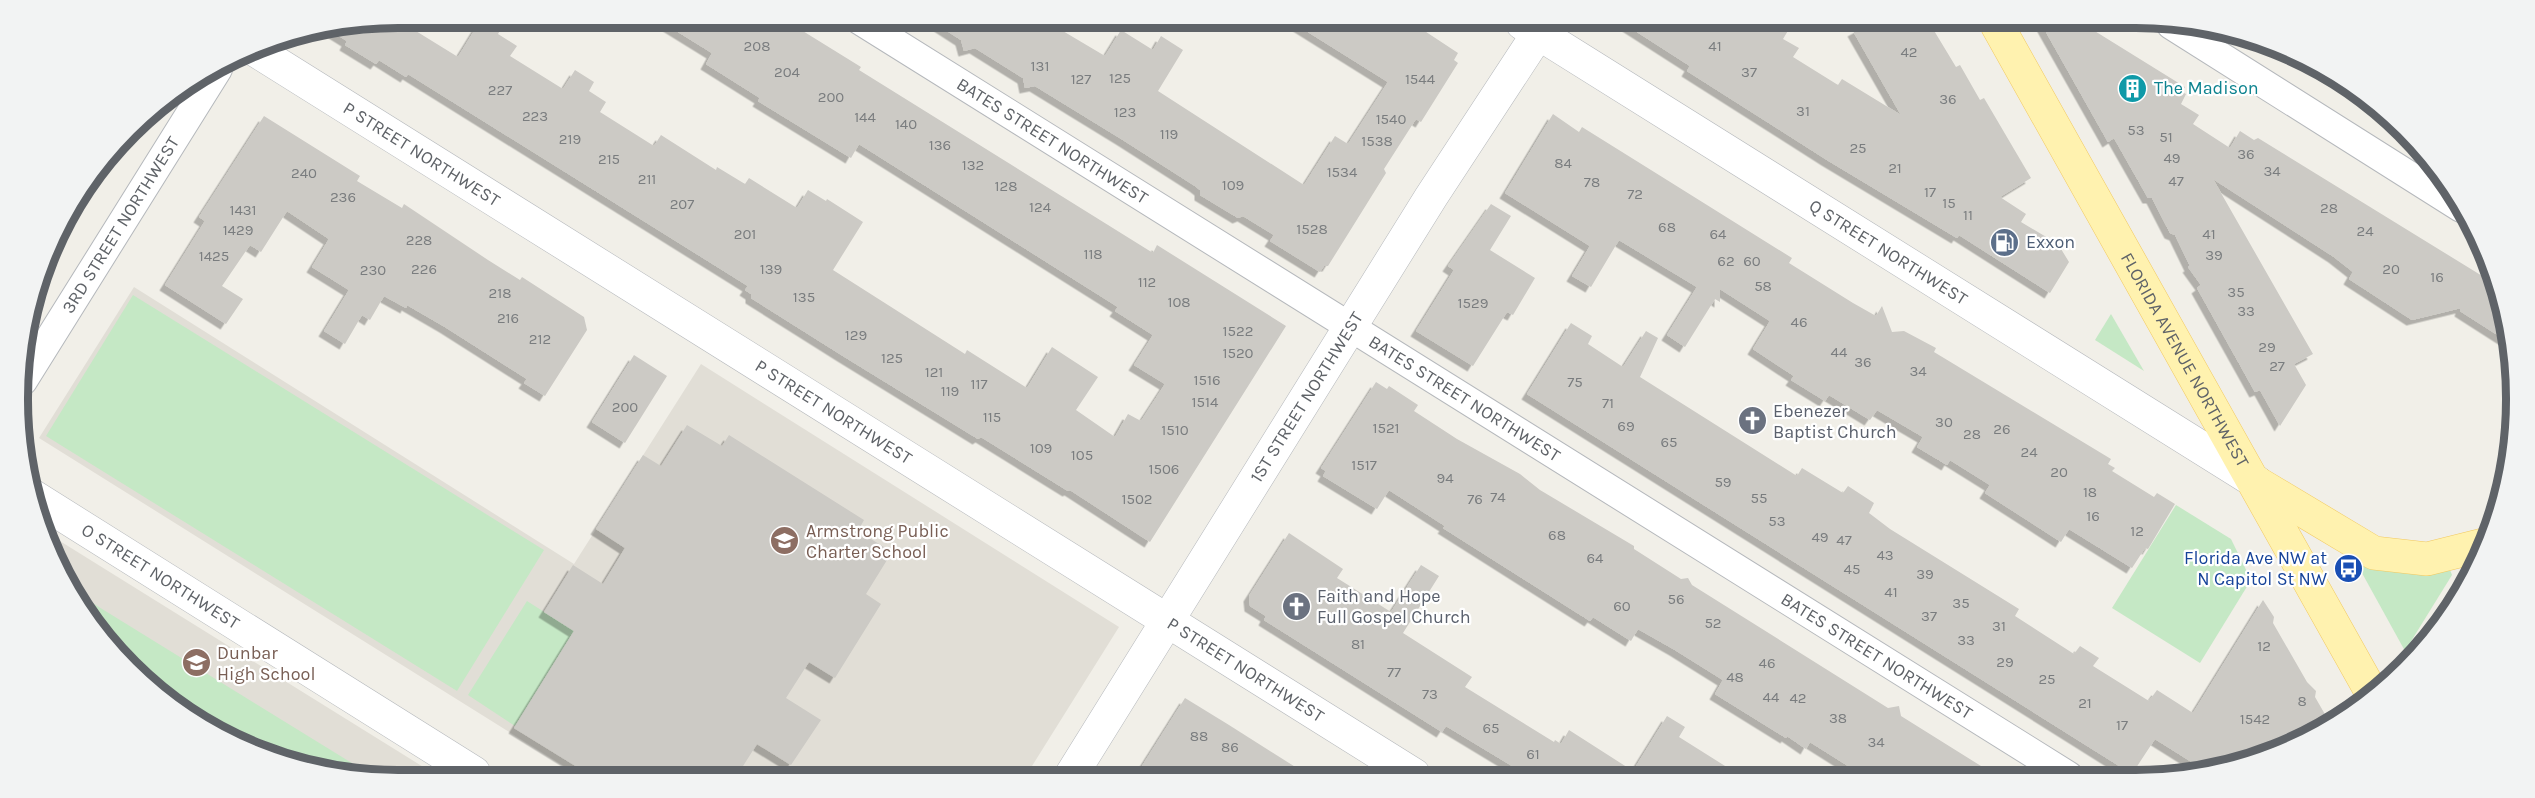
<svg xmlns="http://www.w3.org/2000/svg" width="2535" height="798" viewBox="0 0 2535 798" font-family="Karla,sans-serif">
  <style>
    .education { fill: #e1ded6 }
    .green { fill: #c5e8c5 }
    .building { fill: #cccac5; filter: url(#shadow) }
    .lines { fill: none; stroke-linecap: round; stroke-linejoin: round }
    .minor-casing { stroke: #b5b8bc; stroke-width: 30 }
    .tertiary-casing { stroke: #b5b8bc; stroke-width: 34 }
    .primary-casing { stroke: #f2c960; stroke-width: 34 }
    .minor { stroke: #fff; stroke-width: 28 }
    .tertiary { stroke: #fff; stroke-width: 33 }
    .primary { stroke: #fff2af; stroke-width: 33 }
    .labels { text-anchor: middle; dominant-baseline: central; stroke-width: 4.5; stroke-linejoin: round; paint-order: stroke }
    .number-label { font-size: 15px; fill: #7a7d7f }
    .culture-label { font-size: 18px; fill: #0d838f; stroke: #fff; text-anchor: start }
    .street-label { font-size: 18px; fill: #5f6368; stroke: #fff }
    .service-label { font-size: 18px; fill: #4e5e75; stroke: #fff; text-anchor: start }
    .worship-label { font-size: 18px; fill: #5b616d; stroke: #fff; text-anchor: start }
    .education-label { font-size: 18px; fill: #785e54; stroke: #fff; text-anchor: start }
    .transit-label { font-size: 18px; fill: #164399; stroke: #fff; text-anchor: end }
    .rim { fill: none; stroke: #5f6368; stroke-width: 8 }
  </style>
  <defs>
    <filter id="shadow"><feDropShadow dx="-5.5" dy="5.5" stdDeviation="0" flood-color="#0004"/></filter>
  </defs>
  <rect width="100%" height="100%" fill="#f1efe8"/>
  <g class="education">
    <path d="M134 287 574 564 701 364 1119 627 1027 774 575 773 39 438Z"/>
    <path d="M47 533 433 773H324L187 716 82 611Z"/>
  </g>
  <g class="green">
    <path d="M133 295 544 550 457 691 46 436Z"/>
    <path d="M2111 314 2144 371 2095 340Z"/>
    <path d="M2176 505 2231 539 2251 580 2200 663 2112 608Z"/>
    <path d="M2364 563 2450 570 2452 575 2405 651 2357 564Z"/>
    <path d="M73 591 368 773H324L206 724 176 705 82 611Z"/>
    <path d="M527 601 574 631 515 726 468 695Z"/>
  </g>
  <g class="building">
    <path d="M399 18H417L411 28 458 57 482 18H507L498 34 517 46 510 56 563 89 575 70 594 82 589 91 606 102 600 112 654 146 661 135 716 170 717 167 745 184 749 178 797 208 808 190 826 201 827 199 863 222 833 270 965 354 967 350 1027 388 1052 347 1098 377 1076 410 1115 437 1128 414 1141 421 1165 384 1134 365 1153 335 1115 311 1118 307 859 144 851 158 758 101 760 98 706 64 712 53 657 19 785 20 861 67 859 70 1153 253 1157 245 1286 326 1150 542 1070 490 1068 491 981 437 978 439 965 431 843 356 751 298V294L745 290 748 286 408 74 406 77 379 60 376 64 345 45 347 41 331 31Z"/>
    <path d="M930 20 1046 21 1105 56 1121 30 1153 50 1161 36 1183 50 1158 91 1304 185 1335 136 1348 144 1388 82 1292 22H1411L1458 53 1454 60 1458 63 1421 122 1416 119 1384 169 1386 173 1348 234 1328 266H1324L1320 272 1270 241 1274 235 1243 216 1238 218 1200 195V190L1195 186 1123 140 1035 86 1025 88 1023 78 975 48 964 51 961 40Z"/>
    <path d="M1623 23 1792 24 1783 39 1799 48 1793 57 1838 85 1842 79 1901 115 1853 31 1866 24H1930L1956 67 1960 65 1980 100 1984 98 2031 178 2000 197 2026 214 2021 222 2058 244 2069 262 2050 293 1959 235 1957 238 1827 160 1687 71 1690 66Z"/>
    <path d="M2042 25H2085L2185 87 2182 92 2186 94 2181 104 2199 115 2193 124 2230 148 2240 131 2254 140 2258 138 2492 282 2510 325V343L2460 311 2461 308 2412 320 2349 279 2353 272 2334 257 2213 179 2313 354 2294 364 2306 385 2280 426 2260 390 2255 392 2197 288 2201 285 2188 267 2190 266 2175 235 2170 233 2152 198H2148L2114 138 2108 142Z"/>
    <path d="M1553 114 1579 132 1582 127 1667 180 1792 258 1789 263 1853 303 1876 316 1882 306 1892 332 1904 331 1936 348 1934 352 2111 459 2108 464 2115 468 2112 471 2154 497 2157 493 2175 504 2148 549 2145 548 2132 568 2069 529 2061 542 1985 493 1990 485 1950 460 1947 465 1917 447 1923 437 1877 410 1870 420 1829 395 1825 401 1791 380 1794 376 1753 349 1770 321 1720 289V302L1715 299 1685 347 1667 335 1697 287 1619 240 1591 287 1572 276 1590 246 1505 193Z"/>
    <path d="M264 116 360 176 357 181 402 208 404 204 488 260 520 280 522 277 584 317 587 330 545 396 524 383 527 379 445 327 407 305 406 308 384 296 370 320 362 315 345 344 324 331 349 290 312 267 329 239 287 211 261 252 250 245 222 286 243 299 226 324 165 285 205 221 199 217Z"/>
    <path d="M1491 204 1511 216 1490 250 1535 278 1513 315 1507 312 1473 366 1416 331 1454 270 1448 266Z"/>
    <path d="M1571 323 1592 336 1588 344 1623 367 1646 331 1658 338 1640 377 1797 476 1802 468 1843 493 1848 486 1874 503 1869 513 1890 529 2019 609 2015 616 2074 654 2080 646 2099 658 2093 666 2149 701 2157 690 2193 713 2263 600 2274 617 2273 623 2307 682 2316 691 2315 697 2330 723 2304 741 2206 771 2155 739 2132 774 1527 394Z"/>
    <path d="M634 355 667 376 625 443 592 422Z"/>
    <path d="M1376 382 1387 389 1389 386 1418 405 1414 411 1457 439 1520 474 1540 490 1634 546V549L1681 579 1688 578 1692 585 1888 708 1899 706 1901 716 1997 776H1864L1810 742 1806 749 1787 736 1786 738 1715 694 1723 680 1675 650 1638 629 1631 641 1593 617 1590 621 1443 528 1445 526 1389 490 1377 509 1323 476 1326 471 1321 468Z"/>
    <path d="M687 425 722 446 729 435 864 520 858 531 892 552 866 594 881 604 835 678 809 662 786 698 821 720 791 765 757 744 738 774 587 773 514 728 574 631 544 612 573 565 603 584 625 548 596 529 643 455 661 466Z"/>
    <path d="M1289 533 1343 569 1337 578 1391 612 1421 565 1439 576 1403 633 1472 677 1465 687 1554 742 1555 740 1561 744 1569 730 1633 771 1667 716 1685 727 1679 737 1741 776 1527 775 1446 726 1442 732 1264 620 1266 616 1250 606 1249 596Z"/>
    <path d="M1185 698 1229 725 1308 775 1137 774Z"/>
  </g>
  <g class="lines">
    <defs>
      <g id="minor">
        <path id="s1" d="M859 20 2069 776"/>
        <path d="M2171 25 2461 208"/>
        <path id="s2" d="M23 381 218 69"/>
      </g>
      <g id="tertiary">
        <path id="s3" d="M1522 23 2256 482"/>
        <path id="s4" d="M252 48 1414 775"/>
        <path id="s5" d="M31 495 474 773"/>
        <path id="s6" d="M1072 774 1431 197 1545 23"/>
      </g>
      <g id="primary">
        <path id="s7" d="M1997 25 2373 695"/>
        <path d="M2257 483 2374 553 2427 559 2483 545"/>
      </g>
    </defs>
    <use href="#minor" class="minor-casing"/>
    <use href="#tertiary" class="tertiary-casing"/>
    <use href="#primary" class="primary-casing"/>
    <use href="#minor" class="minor"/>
    <use href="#tertiary" class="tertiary"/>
    <use href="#primary" class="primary"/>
  </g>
  <defs>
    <symbol id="building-disc" viewBox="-11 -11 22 22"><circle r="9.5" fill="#0f9aa8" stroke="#fff"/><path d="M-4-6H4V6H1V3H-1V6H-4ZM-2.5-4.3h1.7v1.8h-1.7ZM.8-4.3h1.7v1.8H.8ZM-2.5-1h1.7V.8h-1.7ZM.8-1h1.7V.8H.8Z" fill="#fff"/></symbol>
    <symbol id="fuel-disc" viewBox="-11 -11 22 22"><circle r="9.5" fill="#5c6f8a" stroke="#fff"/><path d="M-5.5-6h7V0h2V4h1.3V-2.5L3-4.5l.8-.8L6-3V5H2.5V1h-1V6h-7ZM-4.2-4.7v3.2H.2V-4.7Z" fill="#fff"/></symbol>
    <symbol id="church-disc" viewBox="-11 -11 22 22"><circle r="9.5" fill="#6b7280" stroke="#fff"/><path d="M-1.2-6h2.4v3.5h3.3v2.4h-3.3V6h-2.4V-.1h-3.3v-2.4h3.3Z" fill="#fff"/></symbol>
    <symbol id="school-disc" viewBox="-11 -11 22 22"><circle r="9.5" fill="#8d6e63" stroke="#fff"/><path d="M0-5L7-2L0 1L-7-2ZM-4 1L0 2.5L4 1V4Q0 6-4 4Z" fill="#fff"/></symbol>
    <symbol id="bus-disc" viewBox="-11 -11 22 22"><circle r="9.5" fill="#1a4fb4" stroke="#fff"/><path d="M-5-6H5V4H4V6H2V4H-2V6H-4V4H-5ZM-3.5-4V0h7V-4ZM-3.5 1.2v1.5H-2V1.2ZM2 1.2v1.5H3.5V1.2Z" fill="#fff"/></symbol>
  </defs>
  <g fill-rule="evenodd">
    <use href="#building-disc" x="2116" y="72" width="33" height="33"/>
    <use href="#fuel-disc" x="1988" y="226" width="33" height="33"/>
    <use href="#church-disc" x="1736" y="404" width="33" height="33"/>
    <use href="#school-disc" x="768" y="524" width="33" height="33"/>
    <use href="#bus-disc" x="2332" y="552" width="33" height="33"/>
    <use href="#church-disc" x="1280" y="590" width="33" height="33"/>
    <use href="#school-disc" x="180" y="646" width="33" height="33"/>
  </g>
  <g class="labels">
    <g class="number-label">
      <text x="757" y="46">208</text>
      <text x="1715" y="46">41</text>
      <text x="1909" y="52">42</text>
      <text x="1040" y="66">131</text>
      <text x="787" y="72">204</text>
      <text x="1749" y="72">37</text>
      <text x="1120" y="78">125</text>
      <text x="1081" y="79">127</text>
      <text x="1420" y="79">1544</text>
      <text x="500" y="90">227</text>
      <text x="831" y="97">200</text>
      <text x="1948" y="99">36</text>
      <text x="1803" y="111">31</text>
      <text x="1125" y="112">123</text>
      <text x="535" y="116">223</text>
      <text x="865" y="117">144</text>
      <text x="1391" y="119">1540</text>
      <text x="906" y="124">140</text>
      <text x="2136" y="130">53</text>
      <text x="1169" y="134">119</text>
      <text x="2166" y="137">51</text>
      <text x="570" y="139">219</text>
      <text x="1377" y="141">1538</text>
      <text x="940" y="145">136</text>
      <text x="1858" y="148">25</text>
      <text x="2246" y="154">36</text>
      <text x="2172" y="158">49</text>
      <text x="609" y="159">215</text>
      <text x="1563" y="163">84</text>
      <text x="973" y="165">132</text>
      <text x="1895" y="168">21</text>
      <text x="2272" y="171">34</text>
      <text x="1342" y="172">1534</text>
      <text x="304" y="173">240</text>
      <text x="647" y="179">211</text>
      <text x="2176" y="181">47</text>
      <text x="1592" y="182">78</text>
      <text x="1233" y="185">109</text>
      <text x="1006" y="186">128</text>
      <text x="1930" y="192">17</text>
      <text x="1635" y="194">72</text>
      <text x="343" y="197">236</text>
      <text x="1949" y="203">15</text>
      <text x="682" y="204">207</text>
      <text x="1040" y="207">124</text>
      <text x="2329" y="208">28</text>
      <text x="243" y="210">1431</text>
      <text x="1968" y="215">11</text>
      <text x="1667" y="227">68</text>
      <text x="1312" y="229">1528</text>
      <text x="238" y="230">1429</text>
      <text x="2365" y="231">24</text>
      <text x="745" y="234">201</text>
      <text x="1718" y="234">64</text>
      <text x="2209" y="234">41</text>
      <text x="419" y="240">228</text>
      <text x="1093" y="254">118</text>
      <text x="2214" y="255">39</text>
      <text x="214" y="256">1425</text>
      <text x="1726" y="261">62</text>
      <text x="1752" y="261">60</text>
      <text x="424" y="269">226</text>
      <text x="771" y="269">139</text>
      <text x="2391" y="269">20</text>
      <text x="373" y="270">230</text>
      <text x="2437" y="277">16</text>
      <text x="1147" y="282">112</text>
      <text x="1763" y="286">58</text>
      <text x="2236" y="292">35</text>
      <text x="500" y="293">218</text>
      <text x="804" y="297">135</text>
      <text x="1179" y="302">108</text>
      <text x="1473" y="303">1529</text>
      <text x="2246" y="311">33</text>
      <text x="508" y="318">216</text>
      <text x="1799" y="322">46</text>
      <text x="1238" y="331">1522</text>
      <text x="856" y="335">129</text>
      <text x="540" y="339">212</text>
      <text x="2267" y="347">29</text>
      <text x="1839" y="352">44</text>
      <text x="1238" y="353">1520</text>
      <text x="892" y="358">125</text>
      <text x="1863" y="362">36</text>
      <text x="2277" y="366">27</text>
      <text x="1918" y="371">34</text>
      <text x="934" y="372">121</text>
      <text x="1207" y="380">1516</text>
      <text x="1575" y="382">75</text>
      <text x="979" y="384">117</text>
      <text x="950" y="391">119</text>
      <text x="1205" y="402">1514</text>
      <text x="1608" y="403">71</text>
      <text x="625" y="407">200</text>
      <text x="992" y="417">115</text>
      <text x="1944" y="422">30</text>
      <text x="1626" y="426">69</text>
      <text x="1386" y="428">1521</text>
      <text x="2002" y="429">26</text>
      <text x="1175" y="430">1510</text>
      <text x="1972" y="434">28</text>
      <text x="1669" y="442">65</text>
      <text x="1041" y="448">109</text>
      <text x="2029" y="452">24</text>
      <text x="1082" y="455">105</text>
      <text x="1364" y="465">1517</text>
      <text x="1164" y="469">1506</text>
      <text x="2059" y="472">20</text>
      <text x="1445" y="478">94</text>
      <text x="1723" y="482">59</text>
      <text x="2090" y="492">18</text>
      <text x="1498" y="497">74</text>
      <text x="1759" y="498">55</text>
      <text x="1137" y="499">1502</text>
      <text x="1475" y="499">76</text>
      <text x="2093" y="516">16</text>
      <text x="1777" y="521">53</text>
      <text x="2137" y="531">12</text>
      <text x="1557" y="535">68</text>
      <text x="1820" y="537">49</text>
      <text x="1844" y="540">47</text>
      <text x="1885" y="555">43</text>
      <text x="1595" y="558">64</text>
      <text x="1852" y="569">45</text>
      <text x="1925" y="574">39</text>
      <text x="1891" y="592">41</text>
      <text x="1676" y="599">56</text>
      <text x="1961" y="603">35</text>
      <text x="1622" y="606">60</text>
      <text x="1929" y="616">37</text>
      <text x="1713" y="623">52</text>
      <text x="1999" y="626">31</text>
      <text x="1966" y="640">33</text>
      <text x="1358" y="644">81</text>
      <text x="2264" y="646">12</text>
      <text x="2005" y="662">29</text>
      <text x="1767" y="663">46</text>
      <text x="1394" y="672">77</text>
      <text x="1735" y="677">48</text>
      <text x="2047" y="679">25</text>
      <text x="1430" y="694">73</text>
      <text x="1771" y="697">44</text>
      <text x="1798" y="698">42</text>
      <text x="2302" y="701">8</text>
      <text x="2085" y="703">21</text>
      <text x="1838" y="718">38</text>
      <text x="2255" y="719">1542</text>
      <text x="2122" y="725">17</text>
      <text x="1491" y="728">65</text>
      <text x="1199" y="736">88</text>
      <text x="1876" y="742">34</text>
      <text x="1230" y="747">86</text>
      <text x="1533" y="754">61</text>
    </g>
    <g class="culture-label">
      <text x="2154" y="88">The Madison</text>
    </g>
    <g class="street-label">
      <text stroke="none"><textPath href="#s1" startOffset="228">BATES STREET NORTHWEST</textPath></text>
      <text stroke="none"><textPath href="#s4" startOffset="200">P STREET NORTHWEST</textPath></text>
      <text stroke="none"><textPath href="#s2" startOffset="184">3RD STREET NORTHWEST</textPath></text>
      <text stroke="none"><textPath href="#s3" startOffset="432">Q STREET NORTHWEST</textPath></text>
      <text stroke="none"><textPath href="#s7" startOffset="384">FLORIDA AVENUE NORTHWEST</textPath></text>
      <text stroke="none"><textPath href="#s6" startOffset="444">1ST STREET NORTHWEST</textPath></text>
      <text stroke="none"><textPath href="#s1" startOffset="714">BATES STREET NORTHWEST</textPath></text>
      <text stroke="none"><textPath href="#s4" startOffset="686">P STREET NORTHWEST</textPath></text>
      <text stroke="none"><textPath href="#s5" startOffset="153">O STREET NORTHWEST</textPath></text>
      <text stroke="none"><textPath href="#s1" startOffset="1200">BATES STREET NORTHWEST</textPath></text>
      <text stroke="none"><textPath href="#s4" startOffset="1172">P STREET NORTHWEST</textPath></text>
    </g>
    <g class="service-label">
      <text x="2026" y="242">Exxon</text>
    </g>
    <g class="worship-label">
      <text x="1773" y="411">Ebenezer<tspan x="1773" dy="21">Baptist Church</tspan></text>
      <text x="1317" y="596">Faith and Hope<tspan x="1317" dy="21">Full Gospel Church</tspan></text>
    </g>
    <g class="education-label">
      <text x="806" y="531">Armstrong Public<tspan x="806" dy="21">Charter School</tspan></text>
      <text x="217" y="653">Dunbar<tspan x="217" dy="21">High School</tspan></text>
    </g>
    <g class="transit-label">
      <text x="2327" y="558">Florida Ave NW at<tspan x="2327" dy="21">N Capitol St NW</tspan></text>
    </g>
  </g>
  <path d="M0 0H2535V798H0ZM398 28H2136A370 370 0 0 1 2506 398V400A370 370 0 0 1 2136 770H398A370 370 0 0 1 28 400V398A370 370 0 0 1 398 28Z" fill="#f2f3f3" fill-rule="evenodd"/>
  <path class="rim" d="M398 28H2136A370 370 0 0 1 2506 398V400A370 370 0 0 1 2136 770H398A370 370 0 0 1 28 400V398A370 370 0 0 1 398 28Z"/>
</svg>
